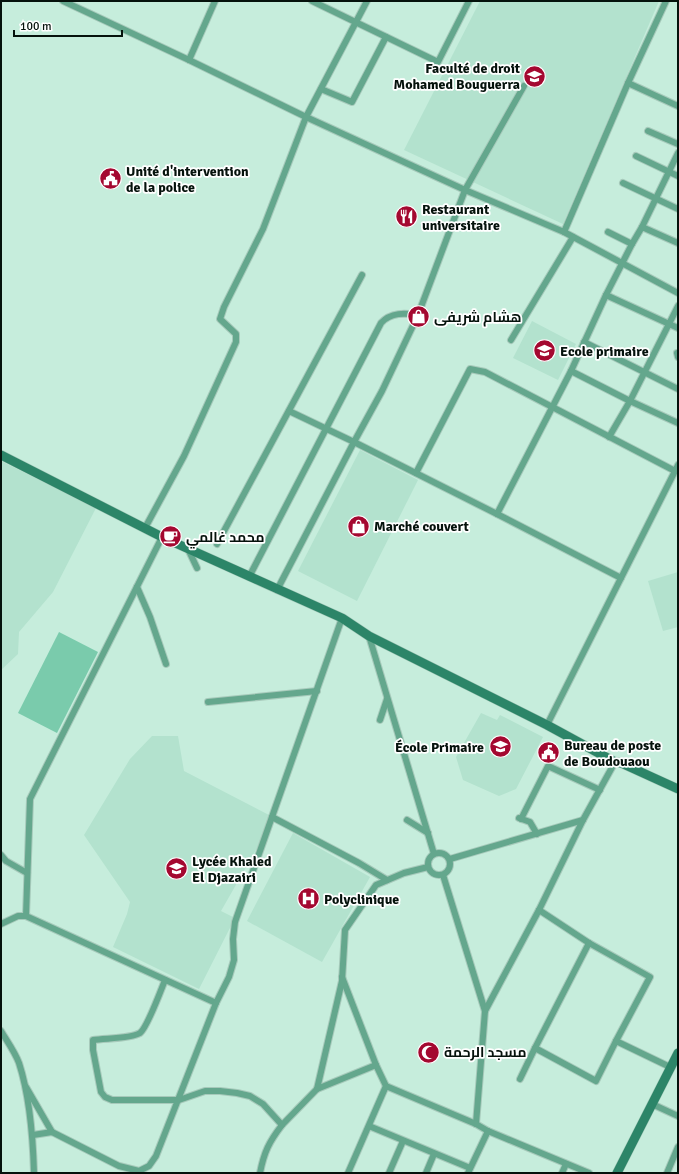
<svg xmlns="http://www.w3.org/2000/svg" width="679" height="1174" viewBox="0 0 679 1174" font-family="Signika,Cairo,sans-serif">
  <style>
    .built { fill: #b3e2ce }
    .green { fill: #7acbac }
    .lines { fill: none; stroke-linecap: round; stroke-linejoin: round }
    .street-casing { stroke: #a7cabb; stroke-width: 8 }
    .secondary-casing { stroke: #a7cabb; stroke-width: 10 }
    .street { stroke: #64a78d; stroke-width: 6 }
    .secondary { stroke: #2c8568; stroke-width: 9 }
    .labels { text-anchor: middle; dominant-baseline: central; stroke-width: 3.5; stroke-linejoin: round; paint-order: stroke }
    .poi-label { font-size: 14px; font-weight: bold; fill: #05120c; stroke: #fff; text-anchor: start }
  </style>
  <rect width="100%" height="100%" fill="#c6eddc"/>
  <g class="built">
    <path d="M480 1H659L563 224 404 150Z"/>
    <path d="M532 321 576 344 558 380 513 358Z"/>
    <path d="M360 450 418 480 357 601 298 571Z"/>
    <path d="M1 461 96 508 53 592 19 632 18 654 1 670Z"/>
    <path d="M678 572V627L663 631 648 581Z"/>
    <path d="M481 713 497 720 500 715 543 737 516 789 499 796 463 780 456 757Z"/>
    <path d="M152 736H178L184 771 269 815 265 834 221 911 235 918 199 989 113 947 127 914 130 902 84 835 130 759Z"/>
    <path d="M293 833 370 877 322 962 247 921Z"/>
  </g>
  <path class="green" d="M59 632 98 652 57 733 18 713Z"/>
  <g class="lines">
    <defs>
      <g id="street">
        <path d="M63 1 189 60 306 117 465 190 564 232 678 293"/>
        <path d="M312 1 438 62 469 1"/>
        <path d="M189 60 215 1"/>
        <path d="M628 83 678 106"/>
        <path d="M321 89 352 102 386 37"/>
        <path d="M648 131 678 144"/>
        <path d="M636 156 678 176"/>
        <path d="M623 183 678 209"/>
        <path d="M642 227 678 153"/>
        <path d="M564 232 628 83 666 1"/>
        <path d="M608 232 632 244 642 227 678 243"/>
        <path d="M606 295 678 328"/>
        <path d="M511 340 573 237"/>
        <path d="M584 342 678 389"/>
        <path d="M677 353 678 357"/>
        <path d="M571 371 630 401 678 423"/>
        <path d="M289 411 354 442 382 391 418 315 465 190 524 86"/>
        <path d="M609 437 630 401 678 306"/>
        <path d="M416 473 470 369 485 372 675 471"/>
        <path d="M497 514 621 578 547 725"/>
        <path d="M145 528 184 456 236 342V334L220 319 224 307 263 229 306 117 367 1"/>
        <path d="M217 544 362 275"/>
        <path d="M188 549 197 568"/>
        <path d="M249 577 381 323C391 312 405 313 418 315"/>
        <path d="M621 578 678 465"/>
        <path d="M137 587 150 617 166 664"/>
        <path d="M277 590 354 442 497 514 571 371 606 295 632 244"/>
        <path d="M369 636 434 854"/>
        <path d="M208 702 317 691"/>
        <path d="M380 720 387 699"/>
        <path d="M272 817 359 863 387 880"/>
        <path d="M519 818 530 822 537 834"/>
        <path d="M521 819 548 766 600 790"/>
        <path d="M407 820 428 833"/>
        <circle cx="439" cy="864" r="11"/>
        <path d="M1 855 6 861 27 873"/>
        <path d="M450 859 583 820"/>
        <path d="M443 875 485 1011 476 1124"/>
        <path d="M539 910 589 943 650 977 616 1041 670 1067"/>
        <path d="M26 916 30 799 162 537"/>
        <path d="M1 924 18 916H26L216 1003"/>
        <path d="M589 943 535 1048 596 1081 616 1041"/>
        <path d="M342 977 376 1065 386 1086 476 1124 488 1131 589 1173"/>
        <path d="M165 980C161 990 147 1028 140 1033 130 1039 105 1038 93 1040V1050L101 1092 105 1097 112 1100H179L205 1091H220L237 1093 250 1096 263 1104 282 1125C269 1142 264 1152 260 1173"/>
        <path d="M485 1011 539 910 583 820 615 762"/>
        <path d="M1 1031C7 1041 15 1052 19 1063 30 1097 33 1138 34 1173"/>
        <path d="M520 1079 535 1048"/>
        <path d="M26 1087 52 1132"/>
        <path d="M317 1089 376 1065"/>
        <path d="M652 1104 678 1116"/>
        <path d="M282 1125 317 1089 342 981 345 930 376 885 404 873 428 867"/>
        <path d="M369 1126 470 1168"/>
        <path d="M33 1135 52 1132 119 1166 139 1171 149 1166 156 1156 216 1003 229 977 234 960 233 939 235 922 342 618"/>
        <path d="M348 1173 386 1086"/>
        <path d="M389 1173 403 1141"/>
        <path d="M426 1173 434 1154"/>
        <path d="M468 1173 488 1131"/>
        <path d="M562 1173 566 1164"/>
        <path d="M667 1173 678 1147"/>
      </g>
      <g id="secondary">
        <path d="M1 455 162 537 342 618 369 636 547 725 615 762 621 763 678 789"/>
        <path d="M617 1173 678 1053"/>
      </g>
    </defs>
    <use href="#street" class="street-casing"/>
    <use href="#secondary" class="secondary-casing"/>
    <use href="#street" class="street"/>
    <use href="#secondary" class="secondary"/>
  </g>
  <defs>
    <symbol id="university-disc" viewBox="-11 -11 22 22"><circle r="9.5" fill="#a40830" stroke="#fff"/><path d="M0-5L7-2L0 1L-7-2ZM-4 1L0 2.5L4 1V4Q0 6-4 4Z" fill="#fff"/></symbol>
    <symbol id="civic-disc" viewBox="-11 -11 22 22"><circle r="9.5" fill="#a40830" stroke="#fff"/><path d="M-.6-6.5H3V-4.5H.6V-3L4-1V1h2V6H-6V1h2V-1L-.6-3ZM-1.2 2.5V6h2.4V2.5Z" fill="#fff"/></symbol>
    <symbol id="restaurant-disc" viewBox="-11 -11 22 22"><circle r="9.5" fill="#a40830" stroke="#fff"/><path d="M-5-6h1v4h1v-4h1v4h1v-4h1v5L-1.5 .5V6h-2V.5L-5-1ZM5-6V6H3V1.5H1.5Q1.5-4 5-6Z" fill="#fff"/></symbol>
    <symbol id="shop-disc" viewBox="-11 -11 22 22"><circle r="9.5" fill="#a40830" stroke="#fff"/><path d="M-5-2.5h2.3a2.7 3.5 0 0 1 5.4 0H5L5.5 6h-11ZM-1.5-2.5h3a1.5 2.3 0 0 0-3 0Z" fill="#fff"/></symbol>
    <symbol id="school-disc" viewBox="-11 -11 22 22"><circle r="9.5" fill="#a40830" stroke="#fff"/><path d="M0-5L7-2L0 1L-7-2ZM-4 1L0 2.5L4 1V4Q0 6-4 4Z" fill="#fff"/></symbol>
    <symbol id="cafe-disc" viewBox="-11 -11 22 22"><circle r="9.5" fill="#a40830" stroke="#fff"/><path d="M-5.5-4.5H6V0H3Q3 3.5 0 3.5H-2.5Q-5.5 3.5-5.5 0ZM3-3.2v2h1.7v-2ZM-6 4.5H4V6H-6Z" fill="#fff"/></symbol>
    <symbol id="hospital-disc" viewBox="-11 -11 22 22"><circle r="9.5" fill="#a40830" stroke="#fff"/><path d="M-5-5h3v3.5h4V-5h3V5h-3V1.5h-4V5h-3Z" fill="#fff"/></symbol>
    <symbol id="mosque-disc" viewBox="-11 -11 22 22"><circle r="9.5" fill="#a40830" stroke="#fff"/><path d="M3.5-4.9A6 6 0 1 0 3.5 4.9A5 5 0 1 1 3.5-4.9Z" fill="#fff"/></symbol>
  </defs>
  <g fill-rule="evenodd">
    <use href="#university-disc" x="522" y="64" width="25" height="25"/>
    <use href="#civic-disc" x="98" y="166" width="25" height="25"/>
    <use href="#restaurant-disc" x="394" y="204" width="25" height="25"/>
    <use href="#shop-disc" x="406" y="304" width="25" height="25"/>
    <use href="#school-disc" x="532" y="338" width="25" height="25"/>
    <use href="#shop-disc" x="346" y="514" width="25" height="25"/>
    <use href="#cafe-disc" x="158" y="524" width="25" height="25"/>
    <use href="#school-disc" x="488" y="734" width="25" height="25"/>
    <use href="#civic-disc" x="536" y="740" width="25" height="25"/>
    <use href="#school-disc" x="164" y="856" width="25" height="25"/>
    <use href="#hospital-disc" x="296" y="886" width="25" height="25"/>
    <use href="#mosque-disc" x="416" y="1040" width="25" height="25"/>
  </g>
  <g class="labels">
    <g class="poi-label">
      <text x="520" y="68" text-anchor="end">Faculté de droit<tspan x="520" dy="16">Mohamed Bouguerra</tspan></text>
      <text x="126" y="171">Unité d'intervention<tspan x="126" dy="16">de la police</tspan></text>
      <text x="422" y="209">Restaurant<tspan x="422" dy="16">universitaire</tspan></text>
      <text x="434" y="317">هشام شريفى</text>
      <text x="560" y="351">Ecole primaire</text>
      <text x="374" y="526">Marché couvert</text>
      <text x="186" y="537">محمد غالمي</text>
      <text x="564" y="745">Bureau de poste<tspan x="564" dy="16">de Boudouaou</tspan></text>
      <text x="484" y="747" text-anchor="end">École Primaire</text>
      <text x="192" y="861">Lycée Khaled<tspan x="192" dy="16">El Djazairi</tspan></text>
      <text x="324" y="899">Polyclinique</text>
      <text x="444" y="1052">مسجد الرحمة</text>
    </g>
  </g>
  <rect width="679" height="1174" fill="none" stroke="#05120c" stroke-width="4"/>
  <path d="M14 30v6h108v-6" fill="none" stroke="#05120c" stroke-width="2"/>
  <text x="20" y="30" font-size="12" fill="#05120c" stroke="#ffffff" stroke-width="3" paint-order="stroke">100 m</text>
</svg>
